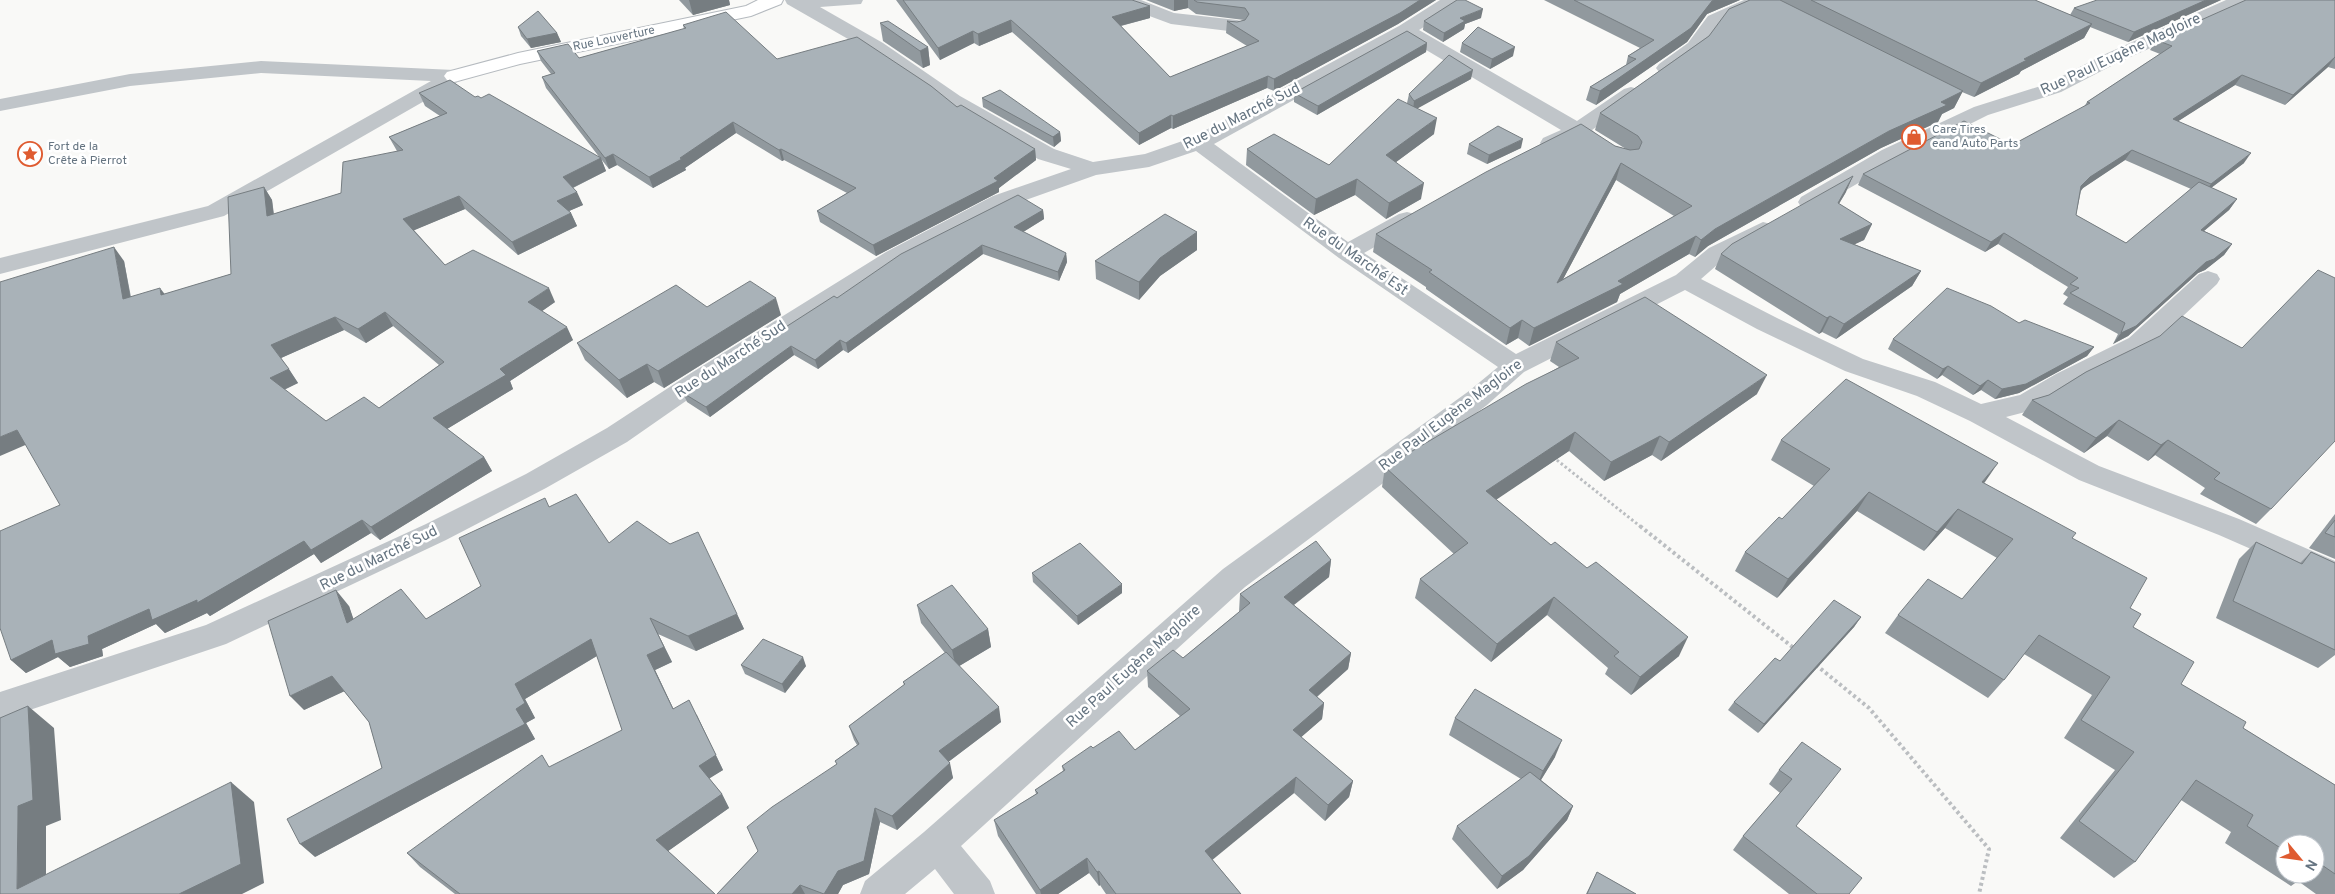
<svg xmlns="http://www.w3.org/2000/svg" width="2335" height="894" viewBox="0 0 2335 894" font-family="Overpass,sans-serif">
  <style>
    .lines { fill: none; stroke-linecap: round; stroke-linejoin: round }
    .secondary-casing { stroke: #b5babf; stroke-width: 2 }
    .path-far1 { stroke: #bbbec1; stroke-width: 3; stroke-dasharray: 2.5 2.5; stroke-linecap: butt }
    .path { stroke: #bbbec1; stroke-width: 4; stroke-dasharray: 3 3; stroke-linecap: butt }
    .street { fill: #c0c5c9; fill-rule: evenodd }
    .secondary { fill: #fff; fill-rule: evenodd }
    .wall { fill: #91999e; fill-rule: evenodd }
    .shaded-wall { fill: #767d81 }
    .building { fill: #a9b2b8; stroke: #767d81; fill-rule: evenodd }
    .labels { text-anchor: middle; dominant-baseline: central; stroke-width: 5; stroke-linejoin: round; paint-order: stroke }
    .far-street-label { font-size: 12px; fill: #657481; stroke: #fff }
    .far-poi-label { font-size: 12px; fill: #657481; stroke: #fff; text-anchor: start }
    .street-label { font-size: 15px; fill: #657481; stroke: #fff }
  </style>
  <rect width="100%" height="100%" fill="#f9f9f7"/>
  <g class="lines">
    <defs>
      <path id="secondary" d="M758 0H783L781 4 751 16 520 64 454 82 447 80 444 76 447 72 518 53 746 6Z"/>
    </defs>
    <use href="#secondary" class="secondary-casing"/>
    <path class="path-far1" d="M1553 457 1641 527"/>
    <g class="path">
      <path d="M1640 526 1795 649"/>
      <path d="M1816 665 1869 708 1989 849 1979 894"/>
    </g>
    <g class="street">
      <path d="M785 0H863L861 4 820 7 883 43 960 96 1054 149 1093 162 1145 154 1191 138 1399 26 1440 0H1462L1460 4 1419 30 1577 121 1624 89 1631 87 1638 89 1641 93 1638 97 1592 130 1601 138 1598 143 1590 144 1576 139 1559 148 1551 149 1543 148 1540 143 1543 138 1561 130 1406 38 1214 144 1348 242 1399 214 1407 212 1415 214 1418 219 1415 224 1364 253 1516 354 1676 275 1709 248 1763 222 1771 224 1775 229 1771 234 1725 258 1701 279 1775 317 1863 359 1935 382 1981 404 2020 395 2056 374 2129 338 2199 274 2208 271 2217 274 2220 279 2217 284 2147 350 2074 386 2037 409 2006 417 2099 466 2239 519 2335 561V586L2219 535 2079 480 1970 421 1917 396 1845 371 1757 329 1685 290 1524 372 1487 405 1245 587 961 846 990 881 995 894H954L935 869 905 894H860L865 881 924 832 1223 569 1469 391 1498 367 1339 258 1196 151 1149 167 1096 175 1009 206 902 262 706 387 627 442 546 488 446 540 226 644 0 720V692L206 625 426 524 526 474 607 428 688 375 886 252 993 196 1071 169 1038 159 946 104 869 51 787 4Z"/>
      <path d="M1115 0H1141L1174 13 1237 20 1244 22 1247 26 1244 30 1237 32 1171 24 1117 4Z"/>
      <path d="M1744 0H1768L1766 4 1722 24 1702 51 1673 72 1666 74 1659 72 1656 68 1659 64 1688 43 1708 16Z"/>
      <path d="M2226 0H2250L2248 4 2115 64 2061 92 1988 115 1898 160 1817 207 1809 209 1801 207 1798 202 1801 197 1882 150 1974 107 2047 84 2101 56Z"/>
      <path d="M261 61 454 70 461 72 464 76 461 80 224 216 0 274V258L208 206 431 81 261 73 130 86 0 111V99L130 74Z"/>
    </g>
    <use href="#secondary" class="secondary"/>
  </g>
  <g class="wall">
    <path d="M679 0H729L730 5 693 15Z"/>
    <path d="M896 0H1132L1150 18 1121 26 1170 77 1247 46 1226 33 1227 21 1237 22 1244 20 1196 14 1188 8 1174 11 1146 0H1436L1398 24 1274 91 1267 88 1173 129 1171 128 1139 145 1012 32 979 46 974 43 940 60Z"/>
    <path d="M1544 0H1740L1707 14 1687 42 1596 105 1586 100 1590 87 1626 65 1628 56 1640 48Z"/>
    <path d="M1750 0H2035L2070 15 2074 8 2221 0 2128 42 2090 27 2084 38 2021 71 2019 74 1974 97 1962 92 1954 108 1942 114 1938 122 1881 148 1708 246 1695 257 1689 254 1620 294 1617 302 1529 346 1518 338 1506 345 1426 289V287L1373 252 1376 234 1615 146 1626 149 1595 130 1600 113 1709 36ZM1616 180 1674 216 1563 279Z"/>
    <path d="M2335 0V69L2328 67 2285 105 2235 85 2178 121 2244 163 2211 188 2237 199 2229 210 2204 231 2232 244 2224 255 2205 270 2198 273 2128 336 2113 344 2118 334 2063 304 2068 297 2063 294 2068 287 1998 244 1985 252 1858 185 1863 174 2012 145 2084 107 2087 102 2160 54 2150 50 2156 40ZM2125 160 2191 189 2126 243 2076 215 2081 191 2083 188Z"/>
    <path d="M1481 18 1465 24 1464 29 1443 42 1423 30 1424 21Z"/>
    <path d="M880 23 928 47 930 65 923 68 883 41Z"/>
    <path d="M683 25 777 59 957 107 1035 149 1036 160 999 188V192L876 256 820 222 817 211 847 193 784 160 782 161 736 133 685 168 686 170 653 188 617 165 609 169 601 159 606 171 573 188 583 205 569 211 571 213 577 226 518 255 465 209 414 230 445 265 555 302 542 311 573 340 510 381 513 389 447 429 484 457 492 471 380 540 371 533 321 563 314 554 210 616 207 613 165 633 156 624 102 649 103 656 70 667 58 657 26 673 11 660 60 505 124 261 131 297 165 294 231 274 264 187 272 200 274 214 341 193 397 151 389 137 440 116 425 106 419 93 475 97 600 158 546 88 542 77 551 74 541 61 537 51 579 58 684 29ZM393 326 439 365 379 408 326 421 284 390 298 383 281 358 344 330 366 343Z"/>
    <path d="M518 27 557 33 561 42 531 48 521 36Z"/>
    <path d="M1427 43 1426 52 1317 115 1294 102V93Z"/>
    <path d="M1462 43 1513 56 1490 69 1460 52Z"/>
    <path d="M1471 79 1417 108 1434 134 1396 162 1421 199 1386 219 1355 195 1314 215 1246 165 1247 149 1329 165 1408 104 1407 103 1409 94Z"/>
    <path d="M982 98 1060 132 1061 141 1054 147 983 107Z"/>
    <path d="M1469 144 1521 148 1487 164 1467 154Z"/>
    <path d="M1846 192 1839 204 1872 224 1864 240 1854 244 1921 271 1912 286 1836 339 1822 332 1819 334 1715 269 1721 254Z"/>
    <path d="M1043 210 1044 219 1023 232 1066 253 1067 262 1059 281 983 254 848 353 843 350 818 369 794 355 710 417 687 402 683 393 837 298Z"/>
    <path d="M1197 232V250L1160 276 1139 300 1096 279 1095 261Z"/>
    <path d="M707 307 781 315 664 388 654 382 627 398 585 360 577 343Z"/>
    <path d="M2019 323 2094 347 2087 356 2019 393 1995 399 1981 390 1973 395 1942 375 1937 379 1888 349 1893 339Z"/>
    <path d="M1556 342 1757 394 1661 461 1652 455 1604 481 1569 451 1496 499 1679 656 1631 695 1605 674 1608 668 1547 615 1491 662 1415 598 1420 579 1454 554 1382 487 1385 467 1559 367 1550 361Z"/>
    <path d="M2086 372 2271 509 2256 524 2200 494 2205 488 2155 455 2148 461 2107 436 2084 453 2022 415 2032 400 2049 395Z"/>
    <path d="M1781 440 1984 483 2072 538 2130 608 2133 627 2181 684 2243 728 2335 785V894H2316L2298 881 2291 886 2225 843 2231 832 2181 800 2135 862 2114 878 2060 838 2115 770 2064 738 2092 695 2024 654 2004 680 1988 698 1885 633 1898 615 1962 599 1997 558 1945 528 1924 551 1857 511 1777 598 1735 571 1745 552 1782 519 1814 486 1771 460ZM2285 844H2315V874H2285Z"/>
    <path d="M550 507 609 543 737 614 744 629 696 651 658 634 672 662 655 670 673 708 697 715 723 770 709 778 722 794 729 808 668 851 715 894H455L420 867 407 853 550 767 622 730 597 656 525 699 535 718 526 723 535 739 315 857 382 768 369 722 344 691 304 710 349 606 353 619H426L481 586Z"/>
    <path d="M2335 514V559L2309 548Z"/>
    <path d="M2256 542 2300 563 2311 552 2335 563V655L2318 668 2216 618 2239 559Z"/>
    <path d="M1331 560 1329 577 1294 605 1351 653 1348 669 1317 697 1324 703 1322 719 1301 737 1353 781 1349 797 1325 821 1294 793 1212 859 1241 894H1106L1100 885 1099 886 1089 873 1058 894H1036L998 836 994 820 1036 794 1035 790 1063 771 1062 766 1093 748 1135 750 1180 716 1148 687 1147 671 1183 658 1239 612 1240 594Z"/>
    <path d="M1032 573 1122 593 1078 625 1033 582Z"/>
    <path d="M917 605 988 629 991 647 959 666 1001 722 948 762 953 778 897 830 880 822 869 874 843 885 838 894H717L758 851 837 764 835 761 857 745 854 740 849 726 904 685 903 682 945 653 921 623Z"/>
    <path d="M1861 617 1854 627 1758 733 1728 710 1734 702 1780 661Z"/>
    <path d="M741 665 806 666 785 693 745 674Z"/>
    <path d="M1455 718 1555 757 1541 780 1573 806 1567 820 1523 870 1497 889 1452 839 1457 826 1521 779 1449 735Z"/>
    <path d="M1802 742 1796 827 1849 894H1789L1733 850 1743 836 1780 793 1769 784 1779 770Z"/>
    <path d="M1597 872 1636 894H1586Z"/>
  </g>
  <g class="shaded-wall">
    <path d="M689 0H729L730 5 693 15Z"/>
    <path d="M1174 0H1188V8L1174 11Z"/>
    <path d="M1420 0H1436L1398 24 1274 91V79Z"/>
    <path d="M1714 0H1740L1707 14 1687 42 1596 105 1600 91Z"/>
    <path d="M2206 0H2221L2128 42 2134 32Z"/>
    <path d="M1150 6V18L1112 28V17Z"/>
    <path d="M1483 9 1481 18 1465 24 1464 29 1443 42 1444 33 1460 18Z"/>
    <path d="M1011 20 1012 32 979 46 978 34Z"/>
    <path d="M2092 24 2084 38 2021 71 2019 74 1974 97 1981 83 2024 59Z"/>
    <path d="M973 31 974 43 940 60 938 48Z"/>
    <path d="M557 33 561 42 531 48 527 39Z"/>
    <path d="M1427 43 1426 52 1317 115 1318 106Z"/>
    <path d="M928 47 930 65 923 68 920 51Z"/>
    <path d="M1515 47 1513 56 1490 69 1492 59Z"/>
    <path d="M2335 57 2328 67 2285 105 2293 95Z"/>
    <path d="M1473 70 1471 79 1413 111 1414 101Z"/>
    <path d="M2242 75 2235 85 2166 129 2173 119Z"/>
    <path d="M1268 76 1267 88 1173 129V116Z"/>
    <path d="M1963 91 1954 108 1942 114 1938 122 1881 148 1708 246 1695 257 1701 240 1715 229 1941 102Z"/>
    <path d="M1171 115V128L1139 145V133Z"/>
    <path d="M1437 118 1434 134 1384 171 1386 155Z"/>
    <path d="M733 122 736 133 685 168 686 170 653 188 649 177 680 158Z"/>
    <path d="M1060 132 1061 141 1054 147 1053 137Z"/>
    <path d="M1523 139 1521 148 1487 164 1489 155Z"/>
    <path d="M781 149 784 160 782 161 779 150Z"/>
    <path d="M1035 149 1036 160 999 188V192L876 256 873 245 994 178Z"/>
    <path d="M2132 150 2125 160 2083 188 2075 197 2081 186 2090 177Z"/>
    <path d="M2251 153 2244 163 2203 194 2211 184Z"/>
    <path d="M613 154 617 165 609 169 605 158Z"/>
    <path d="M601 158 606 171 568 190 563 177Z"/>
    <path d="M1621 163 1616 180 1552 300 1557 283Z"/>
    <path d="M1853 176 1846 192 1830 218 1838 203Z"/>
    <path d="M1357 179 1355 195 1314 215 1316 199Z"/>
    <path d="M1424 183 1421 199 1386 219 1389 203Z"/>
    <path d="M264 187 272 200 275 229 267 216Z"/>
    <path d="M577 192 583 205 562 214 557 201Z"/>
    <path d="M459 196 465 209 410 232 403 219Z"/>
    <path d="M2237 199 2229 210 2193 240 2201 230Z"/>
    <path d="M1043 210 1044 219 1015 237 1014 227Z"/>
    <path d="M571 213 577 226 518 255 512 242Z"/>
    <path d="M1872 224 1864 240 1832 255 1840 239Z"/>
    <path d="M1197 232V250L1160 276 1139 300V282L1160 258Z"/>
    <path d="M2004 233 1998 244 1985 252 1991 242Z"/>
    <path d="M1696 236 1689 254 1620 294 1617 302 1529 346 1534 328 1618 281Z"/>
    <path d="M2232 244 2224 255 2205 270 2198 273 2128 336 2113 344 2121 333 2206 262Z"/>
    <path d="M982 245 983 254 848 353 846 343Z"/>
    <path d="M114 247 124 261 133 312 123 299Z"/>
    <path d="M1066 253 1067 262 1059 281 1058 272Z"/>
    <path d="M1921 271 1912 286 1836 339 1844 324Z"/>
    <path d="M160 288 170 301 161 295Z"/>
    <path d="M549 288 555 302 535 316 528 302Z"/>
    <path d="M776 298 781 315 664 388 658 371Z"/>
    <path d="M385 312 393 326 366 343 358 329Z"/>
    <path d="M1830 316 1822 332 1819 334 1827 318Z"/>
    <path d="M335 317 344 330 281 358 271 345Z"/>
    <path d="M1522 320 1518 338 1506 345 1510 328Z"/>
    <path d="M567 327 573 340 510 381 513 389 442 432 433 418 500 369Z"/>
    <path d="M840 340 843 350 818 369 815 360Z"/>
    <path d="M791 346 794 355 710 417 706 407Z"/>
    <path d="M2094 347 2087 356 2019 393 1995 399 2002 389Z"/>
    <path d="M647 364 654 382 627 398 619 380Z"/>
    <path d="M1948 366 1942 375 1937 379 1943 369Z"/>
    <path d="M289 369 298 383 279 392 270 378Z"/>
    <path d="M1767 375 1757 394 1661 461 1669 442Z"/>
    <path d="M1988 380 1981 390 1973 395 1980 386Z"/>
    <path d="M2119 420 2107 436 2084 453 2096 438Z"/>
    <path d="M17 430 30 443 0 456V437Z"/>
    <path d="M1575 432 1569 451 1481 510 1486 491Z"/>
    <path d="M1660 436 1652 455 1604 481 1611 462Z"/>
    <path d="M2168 440 2155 455 2148 461 2161 445Z"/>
    <path d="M484 457 492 471 380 540 371 527Z"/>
    <path d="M1998 463 1985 482 1968 501 1982 482Z"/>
    <path d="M1869 492 1857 511 1777 598 1788 579Z"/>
    <path d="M1958 509 1945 528 1924 551 1937 532Z"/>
    <path d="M362 520 371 533 321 563 311 550Z"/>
    <path d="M304 541 314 554 210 616 207 613 165 633 156 624 102 649 103 656 70 667 58 657 26 673 11 660 52 640 88 636Z"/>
    <path d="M1331 560 1329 577 1282 614 1284 597Z"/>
    <path d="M1122 584V593L1078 625 1077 616Z"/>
    <path d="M336 590 349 606 360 638 347 623Z"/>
    <path d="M1554 597 1547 615 1491 662 1497 644Z"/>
    <path d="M737 614 744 629 696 651 688 636Z"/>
    <path d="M1861 617 1854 627 1758 733 1764 724Z"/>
    <path d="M650 618 672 662 655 670 680 723 647 655Z"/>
    <path d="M988 629 991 647 956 668 952 650Z"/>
    <path d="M1688 637 1679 656 1631 695 1640 677Z"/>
    <path d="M591 639 600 654 525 699 535 718 526 723 535 739 315 857 300 844 516 709 515 684Z"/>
    <path d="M1351 653 1348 669 1306 706 1309 690Z"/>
    <path d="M803 657 806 666 785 693 782 684Z"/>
    <path d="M332 676 345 691 304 710 290 696Z"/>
    <path d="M689 700 723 770 707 780 699 766Z"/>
    <path d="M1324 703 1322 719 1291 746 1293 730Z"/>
    <path d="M28 706 54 728 61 820 46 826V894L17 889 18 806Z"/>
    <path d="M999 707 1001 722 943 766 939 751Z"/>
    <path d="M1562 740 1555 757 1536 788 1543 771Z"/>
    <path d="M950 763 953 778 897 830 892 816Z"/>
    <path d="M1296 777 1294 793 1205 866V851Z"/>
    <path d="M1353 781 1349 797 1325 821 1328 805Z"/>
    <path d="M231 782 254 802 264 883 242 894H179Z"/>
    <path d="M722 794 729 808 664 854 656 840Z"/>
    <path d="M1573 806 1567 820 1523 870 1497 889 1502 876Z"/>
    <path d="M875 808 880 822 869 874 843 885 838 894H824Z"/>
    <path d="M1087 858 1089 873 1058 894H1041L1040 890Z"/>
    <path d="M1099 871 1100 885 1099 886 1097 872Z"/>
    <path d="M800 885 805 894H792Z"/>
  </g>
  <g class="building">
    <path d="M903 0H1132L1150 6 1112 17 1170 77 1259 41 1227 21 1237 22 1245 20 1249 14 1245 8 1197 2 1194 0H1420L1400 13 1274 79 1268 76 1173 116 1171 115 1139 133 1011 20 978 34 973 31 938 48Z"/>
    <path d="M1457 0H1465L1483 9 1460 18 1465 21 1444 33 1424 21Z"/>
    <path d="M1574 0H1714L1712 1 1691 28 1600 91 1590 87 1636 59 1628 56 1654 40Z"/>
    <path d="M1750 0H1780L1963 91 1941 102 1947 105 1889 131 1715 229 1701 240 1696 236 1618 281 1623 284 1534 328 1522 320 1510 328 1429 272 1432 270 1376 234 1486 172 1581 124 1615 146 1630 150 1639 149 1642 142 1638 136 1600 113 1709 36 1729 9ZM1621 163 1692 206 1557 283Z"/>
    <path d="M1811 0H2035L2092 24 2024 59 2027 60 1981 83Z"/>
    <path d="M2097 0H2206L2134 32 2074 8Z"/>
    <path d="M2246 0H2335V57L2293 95 2242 75 2173 119 2251 153 2211 184 2132 150 2090 177 2081 186 2076 215 2126 243 2199 182 2237 199 2201 230 2232 244 2214 259 2206 262 2136 326 2121 333 2125 323 2070 293 2079 288 2070 284 2078 278 2004 233 1991 242 1863 174 1964 121 2012 145 2090 103 2087 102 2172 46 2156 40Z"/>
    <path d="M538 11 557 33 527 39 518 27Z"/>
    <path d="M726 12 777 59 857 37 931 86 957 107 961 105 1035 149 994 178 998 181 873 245 817 211 856 188 781 149 779 150 733 122 680 158 682 159 649 177 613 154 605 158 542 77 555 73 537 51 568 44 579 58 686 28 683 25Z"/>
    <path d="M888 21 928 47 920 51 880 23Z"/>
    <path d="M1478 27 1515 47 1492 59 1462 43Z"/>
    <path d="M1407 31 1427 43 1318 106 1294 93Z"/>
    <path d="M1449 55 1473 70 1414 101 1409 94Z"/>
    <path d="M450 80 475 97 478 96 481 98 489 94 601 158 563 177 577 192 557 201 571 213 512 242 459 196 403 219 445 265 473 250 549 288 528 302 567 327 500 369 506 375 433 418 484 457 371 527 362 520 311 550 304 541 197 603V600L152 620 149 609 88 636 89 644 55 654 52 640 11 660 0 628V531L60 505 17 430 0 437V282L114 247 123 299 160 288 161 295 231 274 228 197 264 187 267 216 341 193 343 162 403 150 389 137 447 113 419 93ZM385 312 444 362 379 408 364 397 326 421 270 378 289 369 271 345 335 317 358 329Z"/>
    <path d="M1000 90 1060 132 1053 137 982 98Z"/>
    <path d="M1398 99 1437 118 1386 155 1424 183 1389 203 1357 179 1316 199 1247 149 1274 134 1329 165Z"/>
    <path d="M1498 126 1523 139 1489 155 1469 144Z"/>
    <path d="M1853 176 1838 203 1872 224 1840 239 1921 271 1844 324 1830 316 1827 318 1721 254 1732 244Z"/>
    <path d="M1018 195 1043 210 1014 227 1066 253 1058 272 982 245 846 343 840 340 815 360 791 346 706 407 683 393 834 296 837 298 901 254Z"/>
    <path d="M1165 214 1197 232 1160 258 1139 282 1095 261Z"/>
    <path d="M2318 270 2335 278V441L2271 509 2214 479 2220 473 2168 440 2161 445 2119 420 2096 438 2032 400 2049 395 2086 372 2160 336 2182 316 2242 348Z"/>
    <path d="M750 281 776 298 658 371 647 364 619 380 577 343 676 285 707 307Z"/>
    <path d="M1947 288 1991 306 2019 323 2025 320 2094 347 2026 384 2002 389 1988 380 1980 386 1948 366 1943 369 1893 339Z"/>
    <path d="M1645 297 1767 375 1669 442 1660 436 1611 462 1575 432 1486 491 1551 545 1555 542 1587 568 1596 562 1688 637 1640 677 1614 656 1619 652 1554 597 1497 644 1420 579 1468 543 1385 467 1526 384 1579 358 1556 342Z"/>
    <path d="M1846 379 1998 463 1982 482 2076 533 2072 538 2147 578 2130 608 2141 614 2133 627 2194 662 2181 684 2246 722 2243 728 2335 785V874L2319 863 2315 870V844H2285V851L2247 826 2253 815 2196 780 2135 862 2079 821 2134 752 2081 720 2110 677 2039 635 2004 680 1898 615 1928 579 1962 599 2013 539 1958 509 1937 532 1869 492 1788 579 1745 552 1779 517 1782 519 1830 469 1781 440Z"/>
    <path d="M576 494 609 543 637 521 670 544 698 532 737 614 688 636 650 618 664 647 647 655 673 709 689 700 716 755 699 766 722 794 656 840 715 894H460L407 853 542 755 549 767 622 730 591 639 515 684 525 703 516 709 525 724 300 844 287 819 382 768 369 722 332 676 290 696 268 621 336 590 347 623 401 589 426 619 481 586 459 538 545 498 549 507Z"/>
    <path d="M2335 520V537L2325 533Z"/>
    <path d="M1316 541 1331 560 1284 597 1351 653 1309 690 1324 703 1293 730 1353 781 1328 805 1296 777 1205 851 1241 894H1116L1099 871 1097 872 1087 858 1040 890 994 820 1038 793 1035 790 1065 770 1062 766 1091 746 1093 748 1119 731 1135 750 1190 709 1147 671 1173 650 1183 658 1250 603 1240 594Z"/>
    <path d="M2256 542 2302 564 2311 552 2335 563V650L2233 601Z"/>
    <path d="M1080 543 1122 584 1077 616 1032 573Z"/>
    <path d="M952 585 988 629 952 650 917 605Z"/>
    <path d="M1834 600 1861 617 1764 724 1734 702 1775 658 1780 661Z"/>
    <path d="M763 639 803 657 782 684 741 665Z"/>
    <path d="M946 652 999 707 939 751 950 763 892 816 875 808 864 861 838 871 824 894 800 885 792 894H717L758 851 747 827 772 807 837 764 835 761 859 744 849 726 905 684 903 682Z"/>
    <path d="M1475 689 1562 740 1543 771 1455 718Z"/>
    <path d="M28 706 33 800 18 806 17 889 231 782 241 864 179 894H0V718Z"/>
    <path d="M1802 742 1841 769 1796 826 1862 878 1849 894H1817L1743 836 1792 779 1779 770Z"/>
    <path d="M1530 772 1573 806 1529 856 1502 876 1457 826Z"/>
    <path d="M1597 872 1636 894H1587Z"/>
  </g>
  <defs>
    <symbol id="shop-ring" viewBox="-11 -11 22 22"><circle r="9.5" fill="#fff" stroke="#df5b30" stroke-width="1.5"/><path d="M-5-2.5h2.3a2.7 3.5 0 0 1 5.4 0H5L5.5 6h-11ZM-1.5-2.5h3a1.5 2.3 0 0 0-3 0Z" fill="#df5b30"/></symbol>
    <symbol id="sight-ring" viewBox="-11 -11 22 22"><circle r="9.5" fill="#fff" stroke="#df5b30" stroke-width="1.5"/><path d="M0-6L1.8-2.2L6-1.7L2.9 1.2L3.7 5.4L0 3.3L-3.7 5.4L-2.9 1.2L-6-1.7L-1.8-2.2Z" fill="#df5b30"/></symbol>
  </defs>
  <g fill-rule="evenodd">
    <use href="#shop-ring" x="1900" y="123" width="28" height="28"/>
    <use href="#sight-ring" x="16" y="140" width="28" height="28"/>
  </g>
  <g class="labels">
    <g class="far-street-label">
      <text transform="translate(614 39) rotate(-12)">Rue Louverture</text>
    </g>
    <g class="far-poi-label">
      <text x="1932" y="130">Care Tires<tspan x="1932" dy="14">eand Auto Parts</tspan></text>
      <text x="48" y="147">Fort de la<tspan x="48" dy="14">Crête à Pierrot</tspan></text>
    </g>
    <g class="street-label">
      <text transform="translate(2121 55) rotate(-25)">Rue Paul Eugène Magloire</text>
      <text transform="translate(1242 117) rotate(-27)">Rue du Marché Sud</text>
      <text transform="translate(1355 257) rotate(35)">Rue du Marché Est</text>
      <text transform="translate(731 360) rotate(-33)">Rue du Marché Sud</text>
      <text transform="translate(1451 416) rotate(-37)">Rue Paul Eugène Magloire</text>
      <text transform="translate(379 559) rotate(-26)">Rue du Marché Sud</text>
      <text transform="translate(1134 667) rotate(-42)">Rue Paul Eugène Magloire</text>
    </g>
  </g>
  <g transform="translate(2300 859) rotate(119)"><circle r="24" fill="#ffffff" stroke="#c1c7cd"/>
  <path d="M0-4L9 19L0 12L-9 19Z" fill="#df5b30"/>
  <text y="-8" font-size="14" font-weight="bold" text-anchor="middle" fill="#657481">N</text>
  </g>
</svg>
